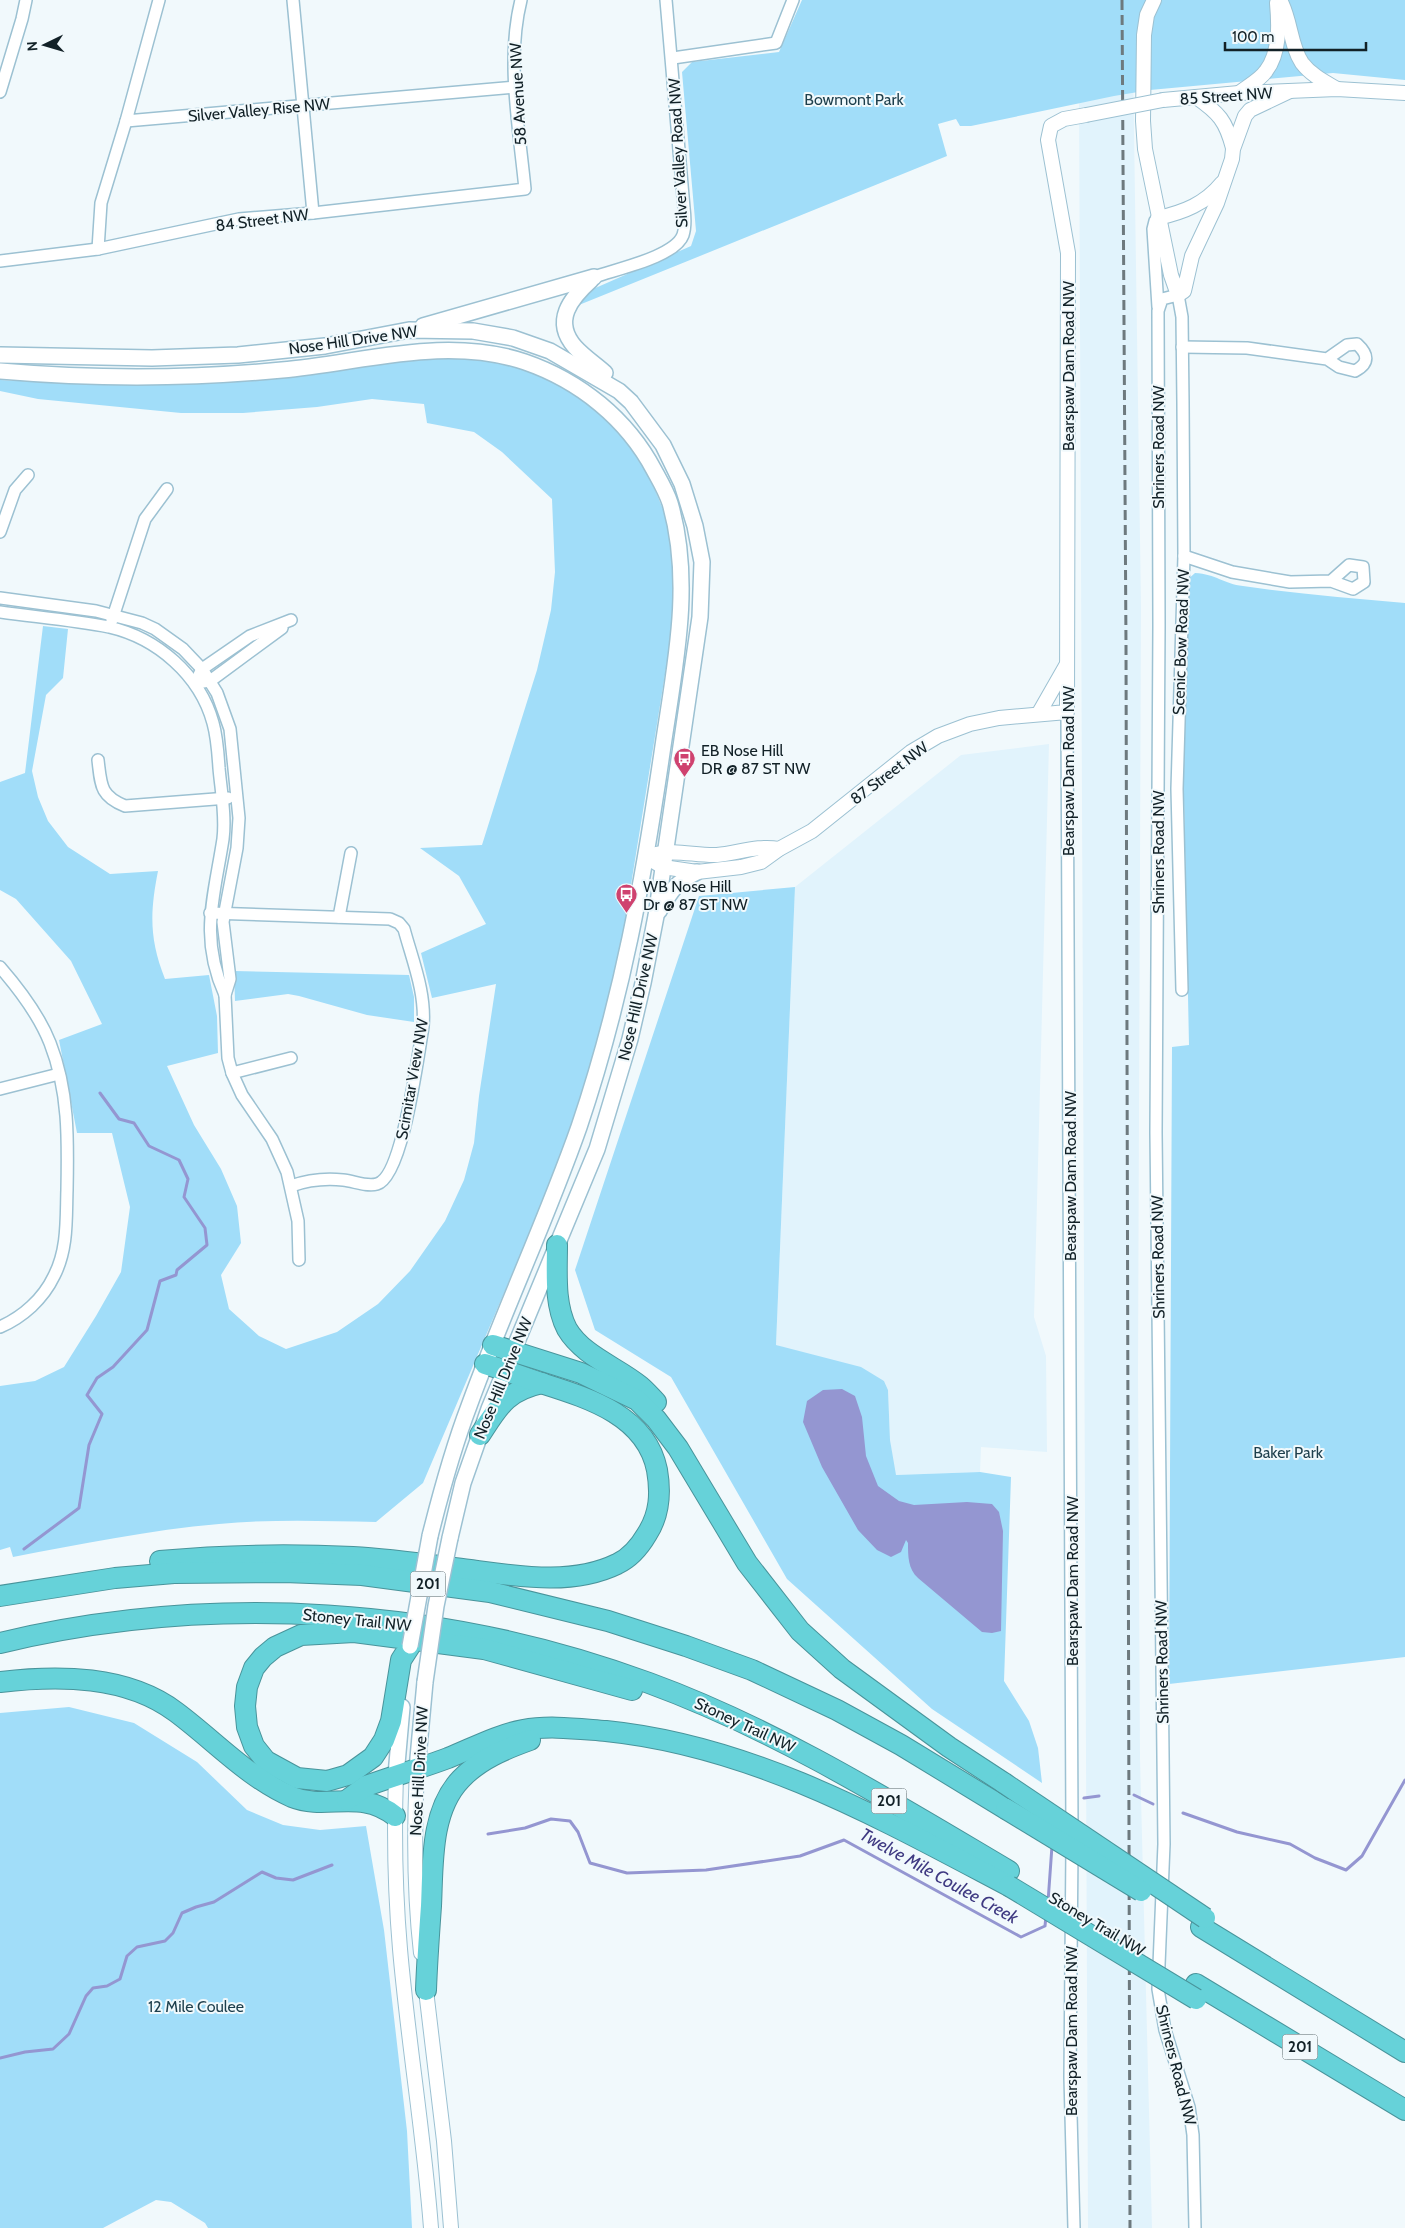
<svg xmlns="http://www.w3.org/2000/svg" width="1405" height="2228" viewBox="0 0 1405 2228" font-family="Cabin,sans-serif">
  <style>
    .built { fill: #e1f3fc }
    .green { fill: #a1ddf9 }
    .water { fill: #9496d1 }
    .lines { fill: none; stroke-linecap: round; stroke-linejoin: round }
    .stream { stroke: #9496d1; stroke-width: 3 }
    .minor-casing { stroke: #9cc1d2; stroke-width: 14 }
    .tertiary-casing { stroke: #9cc1d2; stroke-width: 16 }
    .secondary-casing { stroke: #9cc1d2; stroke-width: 18 }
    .motorway-casing { stroke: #49949b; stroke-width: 22 }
    .minor { stroke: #fff; stroke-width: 11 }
    .tertiary { stroke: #fff; stroke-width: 14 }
    .secondary { stroke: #fff; stroke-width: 15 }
    .motorway { stroke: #66d2d9; stroke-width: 20 }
    .rail { stroke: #6d797e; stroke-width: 3; stroke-dasharray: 10 5; stroke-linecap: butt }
    .tertiary-bridge-casing { stroke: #9cc1d2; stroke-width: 16; stroke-linecap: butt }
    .secondary-bridge-casing { stroke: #9cc1d2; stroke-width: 18; stroke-linecap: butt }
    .motorway-bridge-casing { stroke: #49949b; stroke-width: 22; stroke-linecap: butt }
    .tertiary-bridge { stroke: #fff; stroke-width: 14 }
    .secondary-bridge { stroke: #fff; stroke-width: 15 }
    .motorway-bridge { stroke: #66d2d9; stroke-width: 20 }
    .labels { text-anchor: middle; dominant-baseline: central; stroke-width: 4; stroke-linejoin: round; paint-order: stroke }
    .shield { fill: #f1f9fc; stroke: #556267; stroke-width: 1 }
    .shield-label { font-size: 15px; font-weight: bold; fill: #122127 }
    .street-label { font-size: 16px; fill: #122127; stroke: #f1f9fc }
    .park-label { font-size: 16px; fill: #1d3f4d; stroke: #f1f9fc }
    .poi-label { font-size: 16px; fill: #122127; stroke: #f1f9fc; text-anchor: start }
    .water-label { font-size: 18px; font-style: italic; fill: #3f3a82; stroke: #f1f9fc }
  </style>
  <rect width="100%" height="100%" fill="#f1f9fc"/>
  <g class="built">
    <path d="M1133 61 1141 607 1138 1373 1140 1758 1152 2228H1088L1079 88Z"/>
    <path d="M1049 744 1034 1317 1046 1356 1047 1452 981 1447 980 1472 895 1475 890 1440 888 1390 884 1381 776 1345 795 887 961 755Z"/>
  </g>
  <g class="green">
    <path d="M802 0H1405V80L1333 73 1150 90 1114 96 971 126H960L956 119 938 124 947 156 574 307 584 293 691 246 696 231 682 72 692 62 779 52Z"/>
    <path d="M428 358C448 358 469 357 489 360 584 374 655 454 673 545 678 571 675 599 673 625L619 959 614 986 580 1105 553 1178 423 1483 376 1522C324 1521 271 1519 219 1524 150 1530 81 1544 13 1557L10 1547 0 1550V1386L35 1381 64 1367 96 1316 121 1272 130 1207 112 1133H77L59 1040 102 1024 71 961 16 899 0 890V782L25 773 43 626 68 629 63 678 46 695 32 771 38 797 48 821 68 847 110 874 158 871C150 912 149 939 165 979L209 975 217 1016 218 1053 167 1066 194 1125 221 1169 237 1206 241 1243 221 1275 229 1309 259 1336 286 1349 337 1332 378 1304 410 1271 445 1221 464 1180 474 1143 479 1096 496 984 432 998 421 953 486 924 459 876 420 848 482 845 537 670 551 610 555 572 552 499 502 452 474 432 427 423 424 404 372 399 317 407 243 413H181L38 399 0 391V380L112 385 253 381Z"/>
    <path d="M1195 573C1216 574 1224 584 1243 586 1296 594 1351 598 1405 603V1657L1169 1684 1172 1047 1189 1045 1182 702 1186 581Z"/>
    <path d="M795 887 776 1345 861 1367 884 1381 888 1390 890 1440 896 1475 980 1472 1011 1477 1004 1681 1029 1721 1038 1748 1042 1783 932 1709 787 1579 671 1377 595 1330 575 1270 699 896Z"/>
    <path d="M234 971 409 975 414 997V1022L367 1015 299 996 288 994 235 1001Z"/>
    <path d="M69 1707 134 1723 197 1762 247 1810 283 1825 320 1830 366 1826 384 1930 407 2131 412 2228H208L205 2223 171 2202 156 2200 103 2228H0V1713Z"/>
  </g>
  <path class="water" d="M842 1389 855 1396 862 1417 866 1456 878 1486 899 1501 914 1505 967 1502 992 1504 999 1512 1003 1531 1001 1631 992 1633 982 1632 918 1578C908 1569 908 1556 908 1543L906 1540 901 1552 891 1557 877 1550 858 1530 822 1467 803 1422 807 1401 823 1390Z"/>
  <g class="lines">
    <g class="stream">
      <path d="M24 1549 79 1508 89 1445 102 1414 87 1395 97 1378 113 1367 147 1330 160 1281 176 1275 177 1270 207 1245 205 1228 184 1197 188 1179 179 1160 149 1146 134 1123 119 1119 100 1093"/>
      <path d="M1134 1795 1153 1804"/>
      <path d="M1084 1798 1099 1796"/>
      <path d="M1183 1813 1237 1832 1290 1844 1315 1858 1346 1870 1362 1856 1405 1780"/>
      <path d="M488 1834 525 1828 551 1819 570 1821 578 1832 590 1863 627 1873 706 1870 800 1856 844 1840 1021 1937 1045 1926 1046 1916"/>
      <path d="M1048 1902 1052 1846"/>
      <path d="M0 2058 25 2052 53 2049 69 2034 86 1996 93 1988 107 1986 120 1979 127 1956 137 1947 165 1941 173 1933 182 1913 196 1907 214 1902 262 1872 276 1878 293 1880 332 1865"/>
    </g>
    <defs>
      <g id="minor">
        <path d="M159 0 126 121 515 87"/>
        <path d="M293 0 313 213"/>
        <path d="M673 58 776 43 793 0"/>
        <path d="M0 92 22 19 26 0"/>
        <path d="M98 249 101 203 126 121"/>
        <path d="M0 261 98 249 239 219 313 213 525 189C519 127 506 60 521 0"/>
        <path d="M594 277C616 269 675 257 683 235 686 226 685 216 684 208L666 0"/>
        <path d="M1158 307 1153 229 1155 221 1158 218"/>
        <path d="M1182 347 1247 348 1327 359 1339 367 1355 371C1370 363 1368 354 1357 344L1347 345 1327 359"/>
        <path d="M0 532 15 490 28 475"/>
        <path d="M1184 556 1232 572 1290 582 1331 581 1353 589 1364 582 1363 567 1349 565 1331 581"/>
        <path d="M0 598 96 611 142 623 155 629 183 649 202 669 217 693 230 729 239 818 237 848 223 922 230 979 225 995 228 1058 232 1073 242 1095 272 1139 287 1172 298 1221 299 1260"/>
        <path d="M0 612C36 617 73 620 109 627 157 638 200 675 213 723 217 737 218 752 219 768 221 791 226 816 223 839 214 898 199 937 225 995"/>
        <path d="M112 620 145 519 167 489"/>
        <path d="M199 675 202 669 250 636 291 620"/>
        <path d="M203 682 210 681 282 628"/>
        <path d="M1067 712 1072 1831"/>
        <path d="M98 760C101 785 100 796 125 806L228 798"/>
        <path d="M210 913 390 919 399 923 404 929C413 962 426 993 423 1027 418 1054 403 1177 377 1184 366 1187 354 1181 343 1180 325 1178 308 1180 291 1186"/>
        <path d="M339 917 351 853"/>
        <path d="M0 967C20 990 39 1015 50 1043 69 1091 68 1140 67 1190 66 1219 68 1249 54 1276 43 1299 23 1317 0 1327"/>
        <path d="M1182 990 1177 789 1184 556 1183 403 1182 317 1178 295 1162 299 1158 311 1159 626 1156 1133 1164 1844 1158 1989 1165 2030 1189 2107 1193 2135 1195 2228"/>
        <path d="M232 1073 291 1058"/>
        <path d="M0 1089 59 1074"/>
        <path d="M1072 1847 1070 2077 1074 2228"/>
      </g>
      <g id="tertiary">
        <path d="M1154 0 1147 15 1144 35 1143 121 1145 149 1171 275 1178 295 1184 291 1192 256 1217 203 1232 159 1233 149 1245 116 1250 110 1290 91"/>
        <path d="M1280 0C1291 20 1290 45 1302 63 1311 75 1325 82 1337 89"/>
        <path d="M1239 93C1248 86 1260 80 1266 71 1280 53 1279 25 1277 3"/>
        <path d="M1196 97C1219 113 1226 121 1233 148"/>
        <path d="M1163 100 1239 93 1337 89 1405 93"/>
        <path d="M1158 218C1184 212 1205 204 1222 183"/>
        <path d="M1039 713 1067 664"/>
        <path d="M656 854C675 849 697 856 717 855 738 853 758 845 779 849"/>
        <path d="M646 857 663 867 697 872 741 867 761 862 779 849 812 831 911 752 938 736 970 724 999 718 1067 712 1068 253 1048 140 1051 126 1064 119 1086 115"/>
        <path d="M417 1769C414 1831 414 1892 421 1953"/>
        <path d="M396 1775C394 1833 395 1891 400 1949 408 2042 424 2135 431 2228"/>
        <path d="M425 1982 444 2141 451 2228"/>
      </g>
      <g id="secondary">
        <path d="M591 280C571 298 552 321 575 347 584 357 595 364 605 373"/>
        <path d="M423 326 594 277"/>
        <path d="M0 355 152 358 238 355 325 346 409 330 473 331 513 338 550 351 619 391 631 402 663 445 682 484 695 526 702 562 700 617 656 916 643 983 630 1039 597 1149 489 1409 463 1483 450 1538"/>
        <path d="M0 371C93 379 189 379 282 370 362 363 445 335 525 362 580 381 627 419 654 470 660 481 666 491 670 503 693 582 675 665 663 746 644 877 622 1000 579 1127 546 1221 503 1312 469 1406 453 1448 441 1492 430 1536"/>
        <path d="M659 911C671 891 676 882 697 872"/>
        <path d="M417 1769 425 1682"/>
        <path d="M396 1775 402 1707"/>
      </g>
      <g id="motorway">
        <path d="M557 1245C557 1272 554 1304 567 1329 583 1356 617 1367 640 1386 646 1391 651 1397 656 1402"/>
        <path d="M493 1345 581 1373 637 1400 656 1419 678 1448 747 1563 800 1631 842 1669 949 1747 1004 1783"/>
        <path d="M480 1435C499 1406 506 1391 542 1383"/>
        <path d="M160 1561C224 1555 288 1554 353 1557 392 1559 431 1565 470 1570 517 1576 572 1586 617 1564 630 1558 640 1546 647 1534 660 1514 661 1493 657 1470 646 1415 588 1398 541 1383 523 1377 504 1370 485 1364"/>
        <path d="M0 1596 115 1578 174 1573 284 1572 362 1575 490 1592 608 1621 686 1646 752 1670 837 1710 901 1745 1006 1809"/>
        <path d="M0 1643C214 1592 443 1607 649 1683 775 1729 894 1803 1009 1871"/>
        <path d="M410 1646 401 1660 391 1721 384 1740 373 1757 348 1775 327 1781 297 1778 266 1761 254 1746 247 1727 245 1706 247 1687 254 1668 263 1657 275 1647 301 1635 354 1632 484 1649 632 1690"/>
        <path d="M0 1682C58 1675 127 1675 176 1712 215 1741 247 1777 292 1797 327 1811 360 1788 395 1816"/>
        <path d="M347 1800 366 1786C394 1776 421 1768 448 1758 473 1748 497 1735 523 1730 549 1725 579 1729 606 1731 753 1746 880 1818 1009 1886"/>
        <path d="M1201 1927 1405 2052"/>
        <path d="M1196 1984 1405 2110"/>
        <path d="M426 1990C427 1962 429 1934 431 1906 433 1865 430 1811 461 1779 480 1759 505 1749 530 1740"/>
      </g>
    </defs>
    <use href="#minor" class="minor-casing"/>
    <use href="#tertiary" class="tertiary-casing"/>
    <use href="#secondary" class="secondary-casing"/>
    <use href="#motorway" class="motorway-casing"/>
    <use href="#minor" class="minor"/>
    <use href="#tertiary" class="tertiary"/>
    <use href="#secondary" class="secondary"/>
    <use href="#motorway" class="motorway"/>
    <path class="rail" d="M1122 0 1126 646 1130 2228"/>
    <defs>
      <path id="tertiary-bridge" d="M1086 115 1163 100"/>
      <g id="secondary-bridge">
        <path d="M410 1646 430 1536"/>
        <path d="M425 1682 436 1606 450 1538"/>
      </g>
      <g id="motorway-bridge">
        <path d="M1004 1783 1205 1918"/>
        <path d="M1006 1809 1141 1891"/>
        <path d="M1009 1886 1196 1999"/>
      </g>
    </defs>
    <use href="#tertiary-bridge" class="tertiary-bridge-casing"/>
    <use href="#secondary-bridge" class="secondary-bridge-casing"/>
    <use href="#motorway-bridge" class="motorway-bridge-casing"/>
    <use href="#tertiary-bridge" class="tertiary-bridge"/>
    <use href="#secondary-bridge" class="secondary-bridge"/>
    <use href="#motorway-bridge" class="motorway-bridge"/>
  </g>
  <defs>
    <symbol id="bus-pin" viewBox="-11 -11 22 30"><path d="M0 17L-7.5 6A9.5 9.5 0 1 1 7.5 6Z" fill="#cf426f" stroke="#f1f9fc"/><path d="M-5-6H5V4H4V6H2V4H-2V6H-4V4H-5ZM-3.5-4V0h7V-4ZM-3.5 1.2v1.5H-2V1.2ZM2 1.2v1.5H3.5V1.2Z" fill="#fff"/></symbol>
  </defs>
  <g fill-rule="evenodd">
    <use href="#bus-pin" x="672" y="746" width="25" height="34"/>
    <use href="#bus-pin" x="614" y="882" width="25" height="34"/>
  </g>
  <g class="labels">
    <g class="shield">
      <rect x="410.5" y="1571.5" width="35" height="25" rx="4"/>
      <rect x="871.5" y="1788.5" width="35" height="25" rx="4"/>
      <rect x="1282.5" y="2034.5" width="35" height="25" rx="4"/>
    </g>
    <g class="shield-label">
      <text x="428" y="1584">201</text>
      <text x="889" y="1801">201</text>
      <text x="1300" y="2047">201</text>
    </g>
    <g class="street-label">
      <text transform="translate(518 94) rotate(-93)">58 Avenue NW</text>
      <text transform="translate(1226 96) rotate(-4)">85 Street NW</text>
      <text transform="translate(259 110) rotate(-5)">Silver Valley Rise NW</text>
      <text transform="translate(678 153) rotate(-93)">Silver Valley Road NW</text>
      <text transform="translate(262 220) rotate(-7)">84 Street NW</text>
      <text transform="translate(353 340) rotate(-8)">Nose Hill Drive NW</text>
      <text transform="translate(1068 366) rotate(-90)">Bearspaw Dam Road NW</text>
      <text transform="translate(1158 447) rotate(-90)">Shriners Road NW</text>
      <text transform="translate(1181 642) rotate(-88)">Scenic Bow Road NW</text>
      <text transform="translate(1068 771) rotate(-90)">Bearspaw Dam Road NW</text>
      <text transform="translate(889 773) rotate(-37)">87 Street NW</text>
      <text transform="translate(1158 852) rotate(-90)">Shriners Road NW</text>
      <text transform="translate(638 997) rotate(-77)">Nose Hill Drive NW</text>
      <text transform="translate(412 1079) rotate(-80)">Scimitar View NW</text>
      <text transform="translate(1070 1176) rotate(-90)">Bearspaw Dam Road NW</text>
      <text transform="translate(1158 1257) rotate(-91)">Shriners Road NW</text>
      <text transform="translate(503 1378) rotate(-68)">Nose Hill Drive NW</text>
      <text transform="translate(1072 1581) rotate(-90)">Bearspaw Dam Road NW</text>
      <text transform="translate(357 1620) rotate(6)">Stoney Trail NW</text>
      <text transform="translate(1162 1662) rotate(-91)">Shriners Road NW</text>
      <text transform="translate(745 1725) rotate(25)">Stoney Trail NW</text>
      <text transform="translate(419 1771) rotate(-87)">Nose Hill Drive NW</text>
      <text transform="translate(1097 1924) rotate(31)">Stoney Trail NW</text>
      <text transform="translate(1071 2031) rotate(-90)">Bearspaw Dam Road NW</text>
      <text transform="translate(1176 2065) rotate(76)">Shriners Road NW</text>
    </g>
    <g class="park-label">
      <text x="854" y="99">Bowmont Park</text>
      <text x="1288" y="1452">Baker Park</text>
      <text x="196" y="2006">12 Mile Coulee</text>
    </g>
    <g class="poi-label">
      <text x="701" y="750">EB Nose Hill<tspan x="701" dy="18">DR @ 87 ST NW</tspan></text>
      <text x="643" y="886">WB Nose Hill<tspan x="643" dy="18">Dr @ 87 ST NW</tspan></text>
    </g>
    <g class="water-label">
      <text transform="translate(939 1876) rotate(29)">Twelve Mile Coulee Creek</text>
    </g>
  </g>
  <g transform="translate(45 45) rotate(265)" stroke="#f1f9fc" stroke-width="4" paint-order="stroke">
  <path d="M0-4L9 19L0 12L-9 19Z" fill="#122127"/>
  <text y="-8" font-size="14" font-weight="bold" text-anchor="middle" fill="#122127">N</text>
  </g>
  <path d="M1225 42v8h141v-8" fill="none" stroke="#122127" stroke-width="2.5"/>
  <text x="1232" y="42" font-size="15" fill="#122127" stroke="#f1f9fc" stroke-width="4" paint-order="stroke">100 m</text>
</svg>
